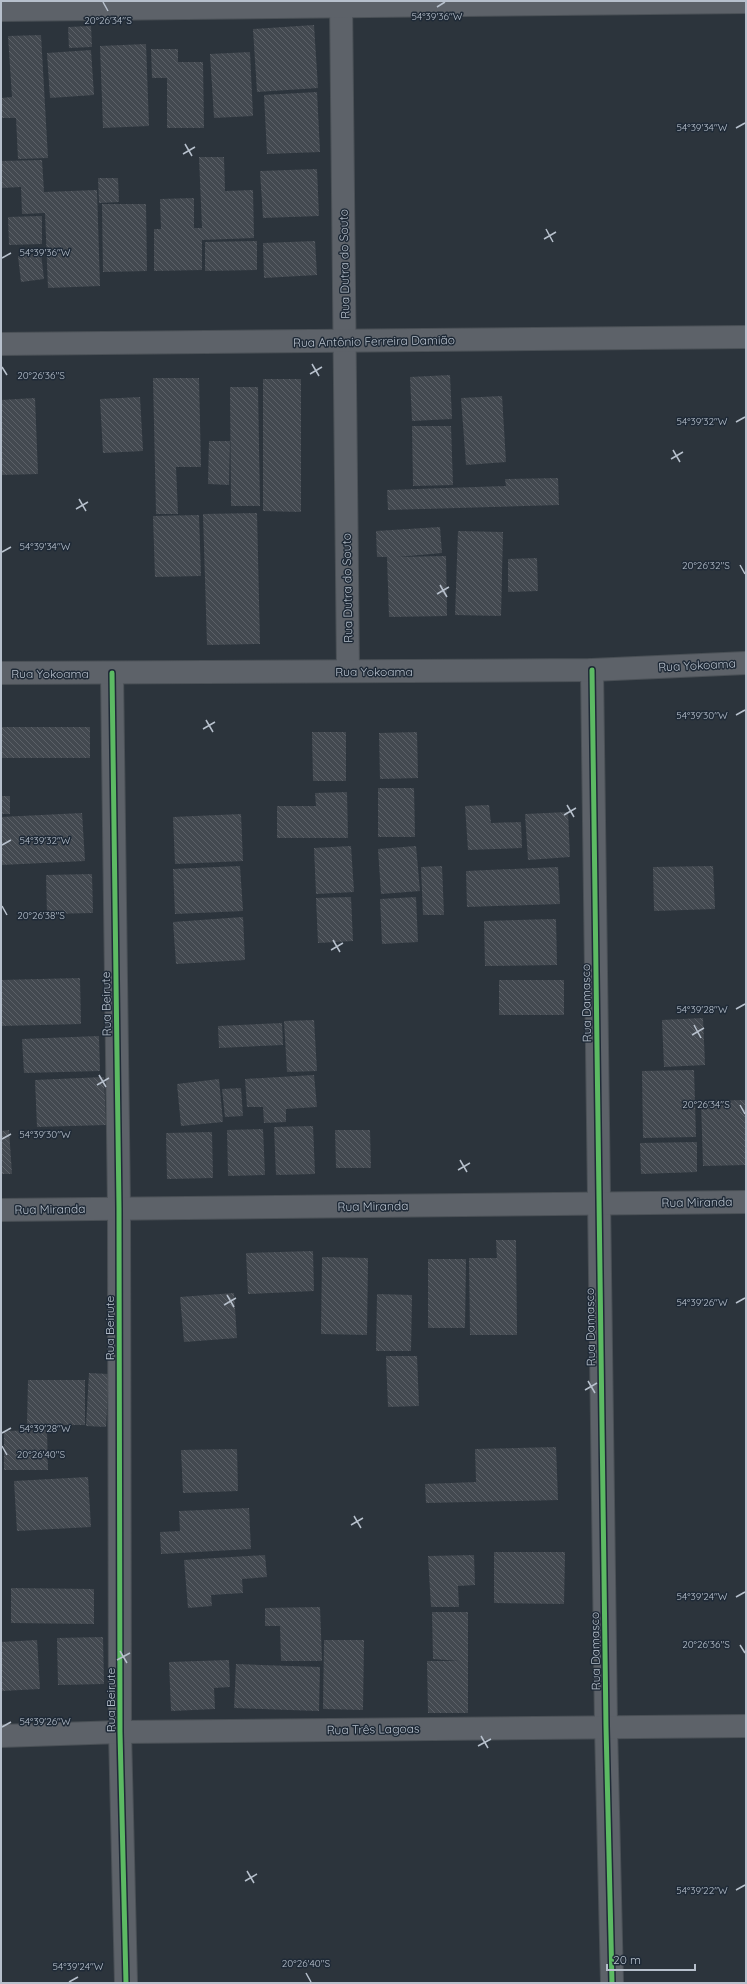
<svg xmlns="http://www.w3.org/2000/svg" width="747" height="1984" viewBox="0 0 747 1984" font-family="Quicksand,sans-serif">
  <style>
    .building { fill: url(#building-back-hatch) }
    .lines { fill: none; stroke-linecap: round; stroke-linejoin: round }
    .minor-casing { stroke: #4a5056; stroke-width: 24 }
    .tertiary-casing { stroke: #4a5056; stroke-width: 24 }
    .minor { stroke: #5d6269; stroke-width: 22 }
    .tertiary { stroke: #5d6269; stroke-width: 22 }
    .cycleway-casing { stroke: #1f2a37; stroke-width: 8 }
    .cycleway { stroke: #5cba63; stroke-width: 5 }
    .ticks { fill: none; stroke: #b7c0cc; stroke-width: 1.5 }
    .labels { text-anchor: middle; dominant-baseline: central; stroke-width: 3; stroke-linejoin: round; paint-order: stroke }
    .street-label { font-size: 12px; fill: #b7c0cc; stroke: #1f2a37 }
    .ticks-label { font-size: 10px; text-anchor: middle; fill: #b7c0cc; stroke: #1f2a37; stroke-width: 3; stroke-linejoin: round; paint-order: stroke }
  </style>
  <defs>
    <pattern id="building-back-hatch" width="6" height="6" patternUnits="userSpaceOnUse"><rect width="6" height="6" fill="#434950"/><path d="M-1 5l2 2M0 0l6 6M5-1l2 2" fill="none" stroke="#5c6168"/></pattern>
  </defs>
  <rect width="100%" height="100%" fill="#2c343c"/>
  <g class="building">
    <path d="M314 25 318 88 257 92 253 29Z"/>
    <path d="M91 26 92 47 69 48 68 27Z"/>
    <path d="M41 35 48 158 18 159 16 118H1V98L12 97 8 36Z"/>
    <path d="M146 44 149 126 103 128 100 46Z"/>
    <path d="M151 49H178V62H203L204 128H167V78H152Z"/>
    <path d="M91 50 94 95 50 98 47 53Z"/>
    <path d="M250 52 253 116 214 118 210 54Z"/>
    <path d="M317 92 320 152 267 154 264 95Z"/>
    <path d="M199 157H224L225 191 253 190 254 238 202 240V270L154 271V229H161L160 199 194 198V228H202Z"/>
    <path d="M42 160 44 192 97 190 100 286 48 288 45 213 22 214 21 187 1 188V161Z"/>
    <path d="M317 169 319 216 263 218 260 171Z"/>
    <path d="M98 178H118L119 202 99 203Z"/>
    <path d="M102 204H146L147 271 103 272Z"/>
    <path d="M42 216V244L9 245 8 217Z"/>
    <path d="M257 241V270L205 271V242Z"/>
    <path d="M315 241 317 275 264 278 263 243Z"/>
    <path d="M41 253 44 279 21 282 18 256Z"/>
    <path d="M450 375 452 419 412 421 410 377Z"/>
    <path d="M153 378H199L201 467H176L178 514H156Z"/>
    <path d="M263 379H301V512L263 511Z"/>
    <path d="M230 387H258L260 506H231Z"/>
    <path d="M502 396 506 462 466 465 461 398Z"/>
    <path d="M140 397 143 451 103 453 100 399Z"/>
    <path d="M35 398 38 474 1 475V400Z"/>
    <path d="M412 426H451L453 485 413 486Z"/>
    <path d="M209 441H230L229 485 208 484Z"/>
    <path d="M558 478 559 505 388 510 387 490 506 486 505 479Z"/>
    <path d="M257 513 260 644 207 645 203 514Z"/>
    <path d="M199 515 201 576 155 577 153 516Z"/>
    <path d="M440 527 442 553 397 557 446 556 447 616 389 617 387 557H377L376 531Z"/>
    <path d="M458 531 503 532 501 616 455 615Z"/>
    <path d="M537 558 538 591 508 592V559Z"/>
    <rect x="1" y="727" width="89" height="31"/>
    <path d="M312 732H346V781H313Z"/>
    <path d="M417 732 418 778 380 779 379 733Z"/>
    <path d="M378 788H414L415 837H378Z"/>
    <path d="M347 792 348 838H277V806H316L315 793Z"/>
    <rect x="1" y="796" width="9" height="18"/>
    <path d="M489 805 491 823 521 822 522 848 468 850 465 806Z"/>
    <path d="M568 812 570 857 528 860 525 814Z"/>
    <path d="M82 813 85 861 1 865V817Z"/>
    <path d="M241 814 243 861 175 864 173 817Z"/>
    <path d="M351 846 354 892 316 894 314 848Z"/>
    <path d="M416 846 420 891 381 894 378 849Z"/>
    <path d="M240 866 243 911 175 914 173 869Z"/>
    <path d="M442 866 444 915H423L421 867Z"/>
    <path d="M713 866 715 909 654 911 653 867Z"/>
    <path d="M558 867 560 904 467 907 466 871Z"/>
    <path d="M92 874 93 913 47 914 46 875Z"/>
    <path d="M351 897 353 941 318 943 316 898Z"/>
    <path d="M416 897 418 942 382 944 380 899Z"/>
    <path d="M243 917 245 960 176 964 173 922Z"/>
    <path d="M556 919 557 965 485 966 484 921Z"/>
    <path d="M80 978 81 1024 1 1026V980Z"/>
    <rect x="499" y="980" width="65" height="35"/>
    <path d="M703 1018 705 1065 664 1067 662 1020Z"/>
    <path d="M314 1020 317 1071 287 1072 284 1021Z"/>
    <path d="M282 1023 283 1045 219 1048 218 1026Z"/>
    <path d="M99 1036 100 1071 24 1073 22 1039Z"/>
    <path d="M694 1070 696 1137 643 1138 642 1071Z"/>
    <path d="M314 1075 317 1107 286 1109V1122L264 1123 263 1107H247L245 1079Z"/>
    <path d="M104 1077 106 1125 37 1127 35 1080Z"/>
    <path d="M219 1079 223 1122 181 1126 177 1084Z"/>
    <path d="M241 1088 243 1116 225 1117 222 1089Z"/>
    <path d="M746 1100V1165L703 1166 701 1101Z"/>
    <path d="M313 1126 315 1174 276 1175 274 1127Z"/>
    <path d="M263 1129 265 1175 228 1176 227 1130Z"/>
    <path d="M9 1130 12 1174H1V1131Z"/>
    <path d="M335 1130H370L371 1168H336Z"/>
    <path d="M212 1132 213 1178 167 1179 166 1133Z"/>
    <path d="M697 1142V1172L641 1174 640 1143Z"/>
    <path d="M496 1240H516L517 1335H470L469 1258H497Z"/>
    <path d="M313 1251 314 1291 248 1294 246 1253Z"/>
    <path d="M322 1257 368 1258 367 1335 321 1334Z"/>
    <path d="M428 1259H466L465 1328H428Z"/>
    <path d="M234 1293 237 1338 184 1342 180 1297Z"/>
    <path d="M377 1294 412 1295 411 1351H376Z"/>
    <path d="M386 1356H417L419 1406 388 1407Z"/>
    <path d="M89 1373 109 1374 106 1427 86 1426Z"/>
    <path d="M28 1380H85V1425H27Z"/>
    <path d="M47 1430 48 1470H4V1431Z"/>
    <path d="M556 1447 558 1500 426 1503 425 1484 476 1482 475 1449Z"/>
    <path d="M237 1449 238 1491 183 1493 181 1450Z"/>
    <path d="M88 1477 91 1527 17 1531 14 1481Z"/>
    <path d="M249 1508 251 1549 161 1554 160 1532 180 1531 179 1511Z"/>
    <path d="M494 1552H565L564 1604 494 1603Z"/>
    <path d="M265 1555 267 1577 242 1579 243 1593 211 1595 212 1606 188 1608 184 1560Z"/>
    <path d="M474 1555 475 1585 458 1586 459 1607H431L428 1556Z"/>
    <path d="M11 1588 94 1589V1624L11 1623Z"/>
    <path d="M320 1607 322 1661H281L280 1626H265V1608Z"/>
    <path d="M432 1612H468V1713H428L427 1661H459L433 1659Z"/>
    <path d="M103 1637 104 1684 58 1685 57 1638Z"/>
    <path d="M37 1640 40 1689 1 1691V1642Z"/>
    <path d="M324 1640H364L363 1710 323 1709Z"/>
    <path d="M229 1660 230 1687 214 1688 215 1709 171 1711 169 1662Z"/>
    <path d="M236 1664 320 1667 319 1711 234 1708Z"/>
  </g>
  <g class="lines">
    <defs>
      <g id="minor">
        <path d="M341 1 348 671"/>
        <path d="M1 10 746 2"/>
        <path d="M1 344 746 337"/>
        <path d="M592 670 606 1726 612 1983"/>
        <path d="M112 673 119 1208 120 1732 126 1983"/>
        <path d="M1 1210 746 1202"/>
        <path d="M1 1736 120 1732 746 1726"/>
      </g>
      <path id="tertiary" d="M1 673 592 670 746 663"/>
    </defs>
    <use href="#minor" class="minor-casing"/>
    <use href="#tertiary" class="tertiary-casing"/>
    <use href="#minor" class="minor"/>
    <use href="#tertiary" class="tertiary"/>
    <defs>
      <g id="cycleway">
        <path d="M592 670 606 1726 612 1983"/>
        <path d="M112 673 119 1208 120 1732 126 1983"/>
      </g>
    </defs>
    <use href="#cycleway" class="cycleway-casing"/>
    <use href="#cycleway" class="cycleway"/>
  </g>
  <path class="ticks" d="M103 2 108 11M437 7 445 2M736 128 745 123M185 144 192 156M183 154 195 147M546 229 553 242M544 239 556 232M2 258 11 253M312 364 319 376M2 367 7 375M310 374 322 367M736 422 745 417M673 450 680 462M671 459 683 452M79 499 86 511M76 509 88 502M2 552 11 547M740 565 745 574M440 585 447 597M437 594 449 587M736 715 745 710M206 720 213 732M203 729 215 722M567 805 574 817M564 815 576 808M2 845 11 840M2 906 7 915M333 940 340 952M331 950 343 943M736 1009 745 1004M694 1025 701 1038M692 1035 704 1028M99 1075 106 1087M97 1085 109 1078M740 1105 745 1114M2 1139 11 1134M460 1160 467 1172M458 1170 470 1163M227 1295 234 1307M736 1303 745 1298M224 1305 236 1298M588 1381 595 1393M585 1390 597 1383M2 1433 11 1428M2 1446 7 1455M354 1516 361 1528M351 1525 363 1518M736 1597 745 1592M740 1645 745 1653M120 1651 127 1663M117 1660 130 1653M2 1727 11 1722M481 1736 488 1748M478 1746 491 1739M247 1871 254 1883M245 1881 257 1874M736 1890 745 1885M306 1973 311 1982M69 1982 78 1977"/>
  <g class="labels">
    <g class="street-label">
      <text transform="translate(344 264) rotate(-91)">Rua Dutra do Souto</text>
      <text transform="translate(374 341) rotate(-1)">Rua Antônio Ferreira Damião</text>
      <text transform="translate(347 588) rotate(-91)">Rua Dutra do Souto</text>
      <text transform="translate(697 665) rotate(-3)">Rua Yokoama</text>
      <text x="374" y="671">Rua Yokoama</text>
      <text x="50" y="673">Rua Yokoama</text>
      <text transform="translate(586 1003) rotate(-91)">Rua Damasco</text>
      <text transform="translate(106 1004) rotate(-91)">Rua Beirute</text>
      <text transform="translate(697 1202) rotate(-1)">Rua Miranda</text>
      <text transform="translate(373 1206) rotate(-1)">Rua Miranda</text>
      <text transform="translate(50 1209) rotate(-1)">Rua Miranda</text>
      <text transform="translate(590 1327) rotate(-91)">Rua Damasco</text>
      <text transform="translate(109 1328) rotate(-90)">Rua Beirute</text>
      <text transform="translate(595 1651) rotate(-91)">Rua Damasco</text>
      <text transform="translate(110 1700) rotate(-90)">Rua Beirute</text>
      <text transform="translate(373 1729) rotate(-1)">Rua Três Lagoas</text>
    </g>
  </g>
  <g class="ticks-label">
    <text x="437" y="20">54°39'36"W</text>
    <text x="108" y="24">20°26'34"S</text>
    <text x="702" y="131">54°39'34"W</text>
    <text x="45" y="256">54°39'36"W</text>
    <text x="41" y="379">20°26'36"S</text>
    <text x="702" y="425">54°39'32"W</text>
    <text x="45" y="550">54°39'34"W</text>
    <text x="706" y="569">20°26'32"S</text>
    <text x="702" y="719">54°39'30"W</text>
    <text x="45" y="844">54°39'32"W</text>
    <text x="41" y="919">20°26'38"S</text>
    <text x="702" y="1013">54°39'28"W</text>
    <text x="706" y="1108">20°26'34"S</text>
    <text x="45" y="1138">54°39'30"W</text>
    <text x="702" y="1306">54°39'26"W</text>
    <text x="45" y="1432">54°39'28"W</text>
    <text x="41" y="1458">20°26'40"S</text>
    <text x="702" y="1600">54°39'24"W</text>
    <text x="706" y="1648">20°26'36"S</text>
    <text x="45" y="1725">54°39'26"W</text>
    <text x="702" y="1894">54°39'22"W</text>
    <text x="306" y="1967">20°26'40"S</text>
    <text x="78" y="1970">54°39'24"W</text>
  </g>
  <rect width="747" height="1984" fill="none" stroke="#b7c0cc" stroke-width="4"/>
  <path d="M607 1964v6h88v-6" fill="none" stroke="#b7c0cc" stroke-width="2"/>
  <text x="613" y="1964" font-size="12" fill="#b7c0cc" stroke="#1f2a37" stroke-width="3" paint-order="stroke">20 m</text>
</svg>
